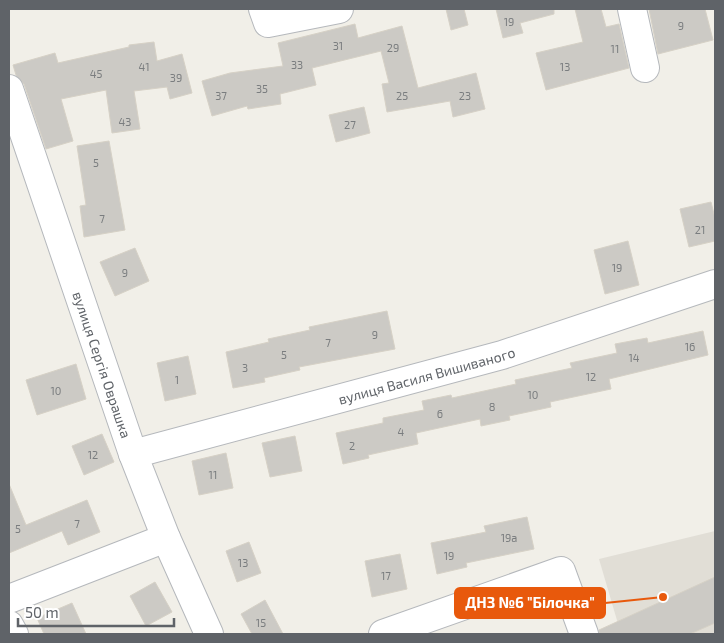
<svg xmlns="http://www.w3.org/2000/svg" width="724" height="643" viewBox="0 0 724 643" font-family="'Exo 2',sans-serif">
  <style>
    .education { fill: #e1ded6 }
    .building { fill: #cccac5; stroke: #d6d1c6 }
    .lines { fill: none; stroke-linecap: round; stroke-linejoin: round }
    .minor-casing { stroke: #b5b8bc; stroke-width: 30 }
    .minor { stroke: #fff; stroke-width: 28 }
    .labels { text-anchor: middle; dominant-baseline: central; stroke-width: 4; stroke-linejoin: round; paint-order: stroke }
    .number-label { font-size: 11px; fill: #7a7d7f }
    .street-label { font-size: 14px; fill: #5f6368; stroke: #fff }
    .leader { fill: none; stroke: #e8590c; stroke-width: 2 }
    .callout-dot { fill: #e8590c; stroke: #fff; stroke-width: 2 }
    .callout { fill: #e8590c; stroke: #e8590c; stroke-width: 2 }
    .callout-label { font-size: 15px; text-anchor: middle; font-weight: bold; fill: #fff }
  </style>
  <rect width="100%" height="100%" fill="#f1efe8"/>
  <path class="education" d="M715 531V634H621L599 559Z"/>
  <g class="building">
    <path d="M446 9H464L468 25 451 30Z"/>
    <path d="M496 9H554V14L520 23 523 33 503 38Z"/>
    <path d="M575 9H601L606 27 619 24 629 68 546 90 536 53 583 42Z"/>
    <path d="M649 9H705L713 40 658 54Z"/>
    <path d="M355 24 358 38 402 26 418 88 476 73 485 109 453 117 450 101 387 112 382 84 389 83 381 51 312 68 316 85 280 94 281 104 248 109 247 106 212 116 202 81 230 73 283 66 278 43Z"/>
    <path d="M154 42 157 61 182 54 192 93 170 99 167 87 134 91 140 129 112 133 106 90 61 99 73 141 46 149 24 84 16 75 13 65 55 53 58 63 129 47V45Z"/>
    <path d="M364 107 370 133 336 142 329 115Z"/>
    <path d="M109 141 125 230 84 237 80 206 86 205 77 146Z"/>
    <path d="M711 202 715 218V241L689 247 680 209Z"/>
    <path d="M628 241 639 285 605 294 594 250Z"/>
    <path d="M135 248 149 281 115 296 100 262Z"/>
    <path d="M387 311 395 349 299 367 300 370 264 378 265 382 233 388 226 352 269 342 268 339 310 330 309 327Z"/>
    <path d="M703 331 708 355 609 379 611 389 550 402 551 407 509 416 510 420 481 426 480 419 416 433 418 444 368 455 369 458 343 464 336 433 383 423V418L424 410 422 401 451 395 452 398 516 384 515 380 572 368 570 363 617 353 615 344 647 338 648 343Z"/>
    <path d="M188 356 196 394 165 401 157 363Z"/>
    <path d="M76 364 86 399 37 415 26 380Z"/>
    <path d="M102 434 114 462 84 475 72 446Z"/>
    <path d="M295 436 302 471 270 477 262 443Z"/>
    <path d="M226 453 233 488 199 495 192 461Z"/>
    <path d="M9 484 26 525 87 500 100 532 68 545 62 531 9 553Z"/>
    <path d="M527 517 534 549 466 563 467 567 437 574 431 543 486 532 484 526Z"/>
    <path d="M249 542 261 573 237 582 226 551Z"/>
    <path d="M400 554 407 589 372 597 365 561Z"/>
    <path d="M715 577V623L690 634H599V630Z"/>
    <path d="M155 582 172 612 146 626 130 596Z"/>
    <path d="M265 600 283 634H252L241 614Z"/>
    <path d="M72 603 86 634H44L37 618Z"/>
  </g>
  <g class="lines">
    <defs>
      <g id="minor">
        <path d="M263 9 268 23 339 9"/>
        <path d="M632 9 645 68"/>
        <path id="s1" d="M9 89 133 454 166 538 209 634"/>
        <path id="s2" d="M133 454 502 355 715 284"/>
        <path d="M9 599 166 538"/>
        <path d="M9 625 14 634"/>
        <path d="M383 634 561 571 584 634"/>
      </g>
    </defs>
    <use href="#minor" class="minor-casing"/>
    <use href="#minor" class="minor"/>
  </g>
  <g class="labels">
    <g class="number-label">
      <text x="509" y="21">19</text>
      <text x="681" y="25">9</text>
      <text x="338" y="45">31</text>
      <text x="393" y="47">29</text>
      <text x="615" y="48">11</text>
      <text x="297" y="64">33</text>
      <text x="144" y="66">41</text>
      <text x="565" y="66">13</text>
      <text x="96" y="73">45</text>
      <text x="176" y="77">39</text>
      <text x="262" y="88">35</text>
      <text x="221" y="95">37</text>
      <text x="402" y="95">25</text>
      <text x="465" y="95">23</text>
      <text x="125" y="121">43</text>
      <text x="350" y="124">27</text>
      <text x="96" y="162">5</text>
      <text x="102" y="218">7</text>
      <text x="700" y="229">21</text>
      <text x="617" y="267">19</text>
      <text x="125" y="272">9</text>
      <text x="375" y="334">9</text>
      <text x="328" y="342">7</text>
      <text x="690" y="346">16</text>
      <text x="284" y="354">5</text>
      <text x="634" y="357">14</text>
      <text x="245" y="367">3</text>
      <text x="591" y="376">12</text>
      <text x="177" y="379">1</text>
      <text x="56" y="390">10</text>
      <text x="533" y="394">10</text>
      <text x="492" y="406">8</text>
      <text x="440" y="413">6</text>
      <text x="401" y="431">4</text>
      <text x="352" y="445">2</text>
      <text x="93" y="454">12</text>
      <text x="213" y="474">11</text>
      <text x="77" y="523">7</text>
      <text x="18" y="528">5</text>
      <text x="509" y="537">19а</text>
      <text x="449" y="555">19</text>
      <text x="243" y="562">13</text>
      <text x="386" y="575">17</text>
      <text x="261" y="622">15</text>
    </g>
    <g class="street-label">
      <text stroke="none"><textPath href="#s1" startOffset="291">вулиця Сергія Оврашка</textPath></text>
      <text stroke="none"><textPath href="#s2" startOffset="304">вулиця Василя Вишиваного</textPath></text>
    </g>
  </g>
  <path class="leader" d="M663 597L605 603"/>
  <circle class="callout-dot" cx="663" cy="597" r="5"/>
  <rect class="callout" x="455" y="588" width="150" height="30" rx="5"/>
  <g class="callout-label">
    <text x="530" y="608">ДНЗ №6 "Білочка"</text>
  </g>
  <rect width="724" height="643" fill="none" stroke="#5f6368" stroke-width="20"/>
  <path d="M18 618v8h156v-8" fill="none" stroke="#5f6368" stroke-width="2.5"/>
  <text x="25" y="618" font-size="15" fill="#5f6368" stroke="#ffffff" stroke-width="4" paint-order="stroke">50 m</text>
</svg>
